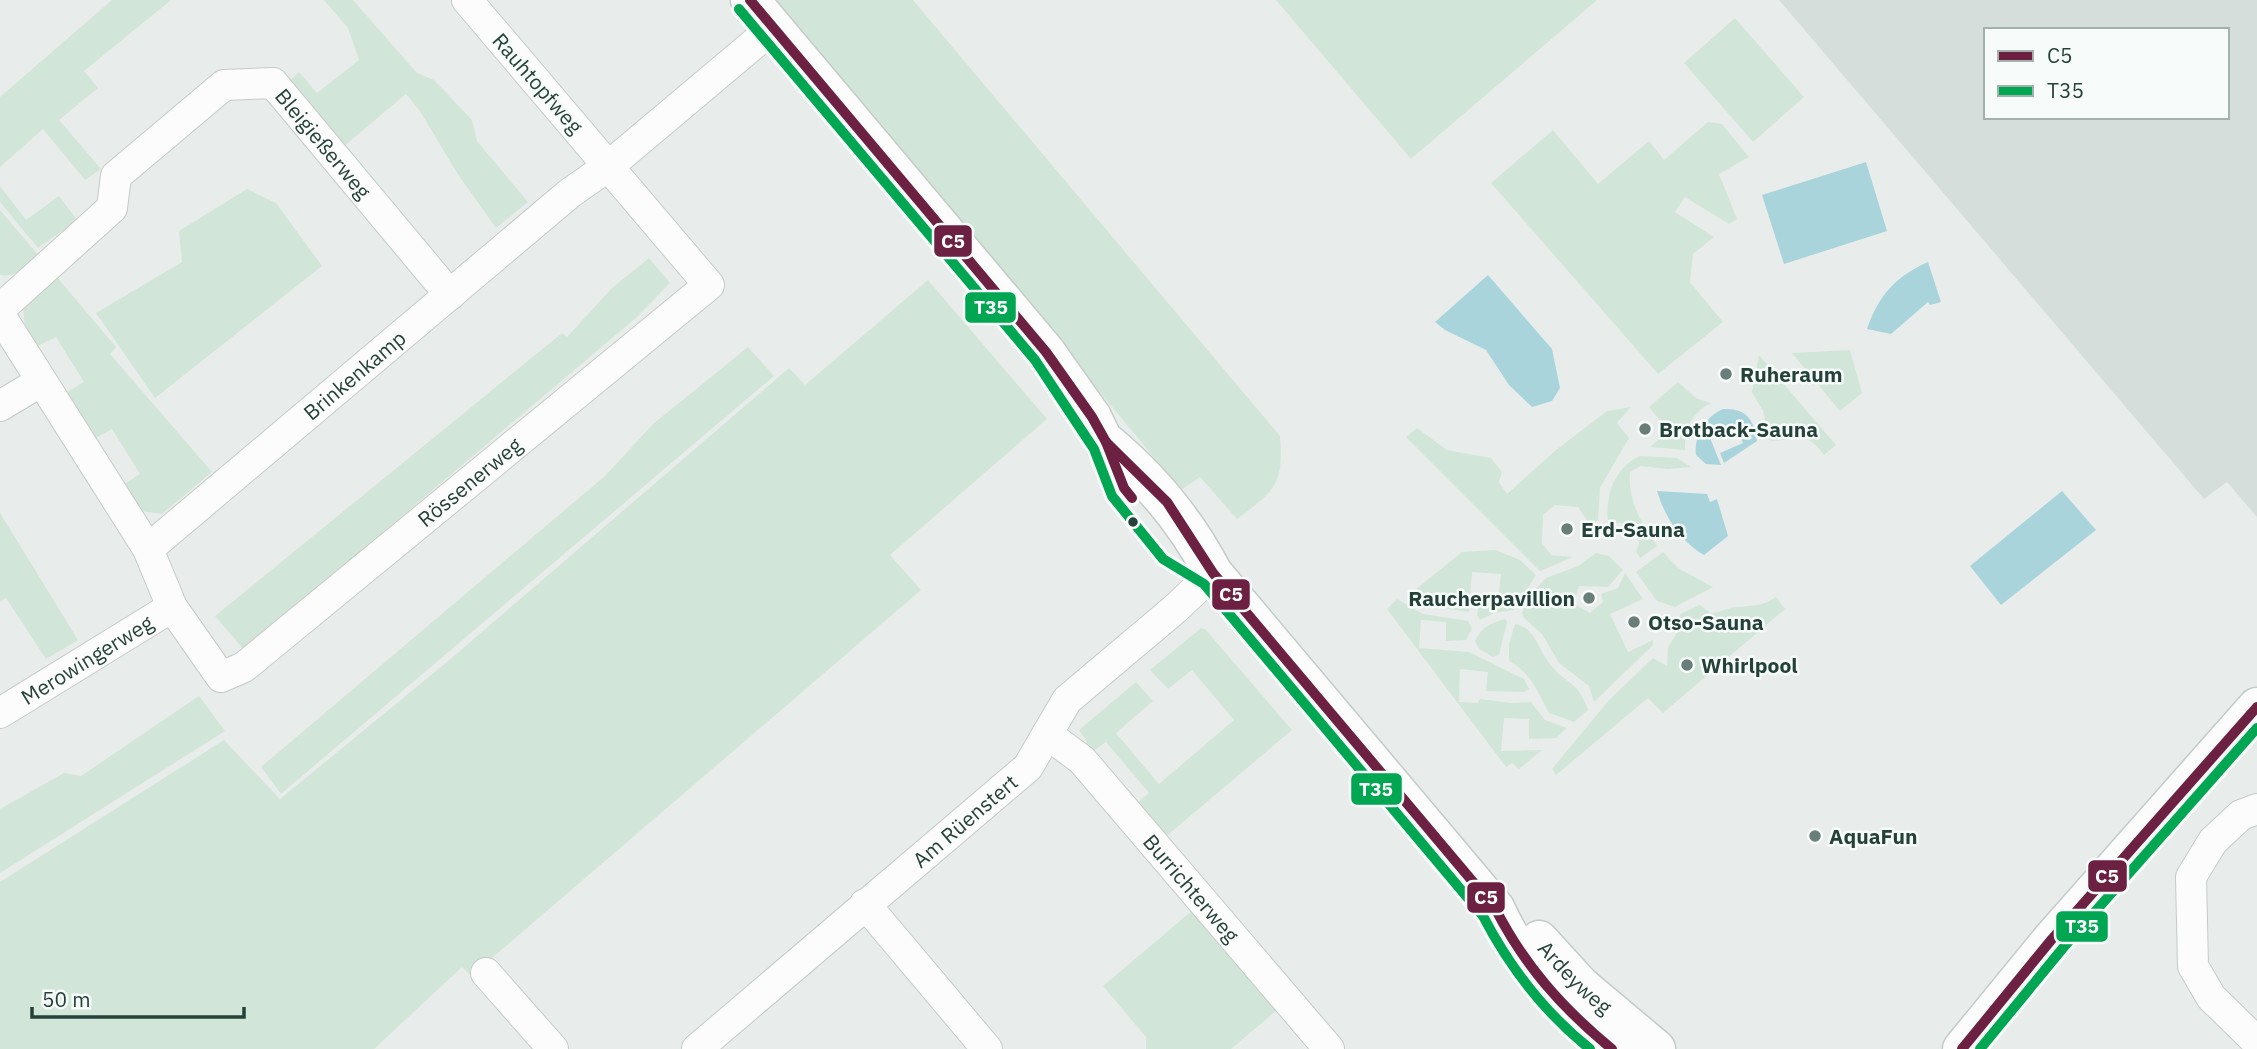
<svg xmlns="http://www.w3.org/2000/svg" width="2257" height="1049" viewBox="0 0 2257 1049" font-family="'IBM Plex Sans',sans-serif">
  <style>
    .built { fill: #d6dedb; fill-rule: evenodd }
    .green { fill: #d1e6d8 }
    .water { fill: #a9d4db }
    .lines { fill: none; stroke-linecap: round; stroke-linejoin: round }
    .street-casing { stroke: #c5cac8; stroke-width: 32 }
    .secondary-casing { stroke: #c3cbc8; stroke-width: 41 }
    .street { stroke: #fcfcfc; stroke-width: 30 }
    .secondary { stroke: #fcfcfc; stroke-width: 38 }
    .bus-1-casing { stroke: #f7fbf9; stroke-width: 16 }
    .bus-2-casing { stroke: #f7fbf9; stroke-width: 16 }
    .bus-1 { stroke: #6c2142; stroke-width: 10 }
    .bus-2 { stroke: #00a651; stroke-width: 10 }
    .poi-dot { fill: #697e78; stroke: #f7fbf9; stroke-width: 2.5 }
    .bus-dot { fill: #24423a; stroke: #f7fbf9; stroke-width: 2.5 }
    .labels { text-anchor: middle; dominant-baseline: central; stroke-width: 5; stroke-linejoin: round; paint-order: stroke }
    .street-label { font-size: 21px; fill: #24423a; stroke: #f7fbf9 }
    .poi-label { font-size: 21px; font-weight: bold; fill: #24423a; stroke: #f7fbf9; text-anchor: start }
    .line-badge { stroke: #f7fbf9; stroke-width: 2.5 }
    .badge-label { font-size: 19px; text-anchor: middle; font-weight: bold; fill: #fff }
  </style>
  <rect width="100%" height="100%" fill="#e8edeb"/>
  <path class="built" d="M1779 0H2257V517L2227 482 2204 499ZM1986 30H2227V117H1986Z"/>
  <g class="green">
    <path d="M112 0H171L84 71 98 88 59 120 101 169 85 180 43 129 0 167V97Z"/>
    <path d="M324 0H353L417 73 434 80 472 120 477 141 528 202 496 228 457 173 420 111 406 94 343 147 289 81 299 72 317 93 359 60 348 28Z"/>
    <path d="M774 0H913L1280 436C1284 484 1275 491 1237 519L1200 477 1181 490Z"/>
    <path d="M1276 0H1597L1411 159Z"/>
    <path d="M1735 18 1804 97 1753 142 1684 63Z"/>
    <path d="M1708 122 1722 124 1749 157 1719 174 1737 219 1729 224 1685 197 1675 212 1714 237 1693 254 1690 282 1723 322 1658 374 1491 183 1553 130 1598 184 1649 141 1664 160Z"/>
    <path d="M0 186 26 220 59 196 77 220 38 248 0 202Z"/>
    <path d="M247 189 276 203 322 266 155 398 96 313 182 262 179 231Z"/>
    <path d="M0 210 40 257C27 266 16 278 0 275Z"/>
    <path d="M649 258 670 283 637 317 244 650 215 616 562 333 567 337 612 288Z"/>
    <path d="M56 276 116 347 110 354 212 472 162 514 141 511 120 487 140 474 112 429 92 440 64 394 84 382 56 337 36 347 25 328 23 307Z"/>
    <path d="M928 280 1047 419 890 555 921 590 471 976 462 967 374 1049H0V882L224 740 280 799 447 662 789 368 805 385Z"/>
    <path d="M748 347 774 376 281 794 261 767 605 476 653 424Z"/>
    <path d="M1850 350 1862 393 1840 411 1792 353Z"/>
    <path d="M1759 355 1836 445 1824 455C1806 430 1798 440 1770 441L1763 411 1752 392Z"/>
    <path d="M1678 382 1696 398 1711 403C1691 414 1685 428 1685 450L1650 447 1669 431 1649 407Z"/>
    <path d="M1631 407 1617 423 1629 438 1600 488 1598 520 1590 525 1578 507 1555 505 1543 515 1542 543 1551 555 1573 557 1540 571 1406 437 1417 428 1447 450 1491 458 1502 472 1499 482 1507 494 1556 450 1607 411Z"/>
    <path d="M1640 456 1677 458 1691 467 1668 469 1640 466 1630 472C1627 499 1642 525 1657 546L1640 558 1636 551C1648 531 1625 521 1608 522 1605 495 1615 467 1640 456Z"/>
    <path d="M0 513 78 640 46 659 6 598 0 601Z"/>
    <path d="M1496 550 1520 560 1536 575 1514 610 1494 613 1480 620 1477 615 1480 599 1498 601 1501 574 1472 572 1469 612 1423 605 1410 594 1462 552Z"/>
    <path d="M1663 552 1678 568 1713 587 1675 607 1657 601 1636 572Z"/>
    <path d="M1596 553 1609 556 1623 570 1608 587 1579 586 1574 604 1590 613 1603 602 1601 594 1618 588 1625 573 1643 599 1610 614 1628 652 1653 640V645L1594 702 1589 686 1559 663 1542 634 1523 617 1522 612 1531 594 1546 578 1578 566Z"/>
    <path d="M1776 597 1785 609 1663 713 1648 698 1556 775 1552 769 1609 700 1653 658 1667 666 1668 647 1678 631 1680 614 1700 605 1710 613C1721 613 1728 607 1738 607 1755 605 1761 607 1776 597Z"/>
    <path d="M1397 599 1423 614 1468 621 1472 628 1466 640 1446 641V622L1421 620 1419 648 1469 652 1524 679 1529 689 1524 692 1486 691 1488 672 1460 669 1459 702 1478 703 1480 699 1511 703 1531 702 1545 720 1567 728 1556 738 1529 739V719L1504 718 1501 751 1542 750 1519 769 1512 763 1506 767 1387 609Z"/>
    <path d="M1505 619 1507 622 1499 655 1493 657 1479 649 1475 641C1481 627 1491 623 1505 619Z"/>
    <path d="M1515 624C1536 628 1538 650 1550 664 1566 685 1577 679 1588 710L1574 722 1549 713C1537 691 1532 674 1509 661V644Z"/>
    <path d="M1201 628 1205 629 1292 730 1163 839 1134 806 1149 793 1106 742 1089 754 1082 746 1087 742 1079 730 1136 682 1153 701 1116 733 1159 784 1234 720 1192 670 1168 689 1150 670Z"/>
    <path d="M199 696 225 731 0 873V809L64 773 81 776Z"/>
    <path d="M1193 910 1276 1011 1231 1049H1146V1037L1103 986Z"/>
  </g>
  <g class="water">
    <path d="M1866 162 1887 231 1784 264 1762 195Z"/>
    <path d="M1928 262 1941 302 1930 305 1928 302 1891 334 1867 329C1879 295 1895 277 1928 262Z"/>
    <path d="M1488 275 1552 349 1560 388 1552 401 1532 407 1509 385 1486 350 1445 330 1435 322Z"/>
    <path d="M1723 409C1746 408 1754 419 1757 441L1724 463 1720 453 1743 443 1736 427 1710 438 1721 465 1706 464 1696 455C1694 435 1705 417 1723 409Z"/>
    <path d="M1657 491 1707 494 1710 502 1717 499 1728 536 1704 555C1680 541 1665 517 1657 491Z"/>
    <path d="M2062 491 2096 530 2001 605 1970 566Z"/>
  </g>
  <g class="lines">
    <defs>
      <g id="street">
        <path id="s1" d="M0 309 112 208 116 176 224 85 273 83 450 295"/>
        <path id="s2" d="M0 315 148 549 172 607 221 677 244 667 709 285 467 0"/>
        <path d="M0 406 40 382"/>
        <path id="s3" d="M148 549 570 193 610 165 774 27"/>
        <path id="s4" d="M0 713 172 607"/>
        <path id="s5" d="M1047 734 1082 760 1329 1049"/>
        <path d="M2257 809 2241 815 2213 841 2191 877 2193 966 2211 997 2257 1042"/>
        <path d="M865 904 987 1049"/>
        <path d="M486 973 553 1049"/>
        <path id="s6" d="M697 1049 1028 767 1067 700 1175 609 1213 573"/>
      </g>
      <g id="secondary">
        <path d="M750 0 1046 352 1092 417 1115 465"/>
        <path d="M1106 442C1152 480 1186 521 1213 573L1495 908C1524 970 1558 1006 1612 1049"/>
        <path id="s7" d="M1539 940 1581 986 1656 1049"/>
        <path d="M1962 1049 2052 939 2257 707"/>
      </g>
    </defs>
    <use href="#street" class="street-casing"/>
    <use href="#secondary" class="secondary-casing"/>
    <use href="#street" class="street"/>
    <use href="#secondary" class="secondary"/>
    <defs>
      <g id="bus-1">
        <path d="M750 0 1046 352 1092 417 1106 442 1124 488 1132 498"/>
        <path d="M1106 442 1167 502 1213 573 1495 908C1524 965 1562 1008 1612 1049"/>
        <path d="M1962 1049 2052 939 2257 707"/>
      </g>
      <g id="bus-2">
        <path d="M739 9 1035 360 1094 449 1112 496 1163 559 1204 584 1483 916C1510 968 1544 1012 1590 1049"/>
        <path d="M1980 1049 2063 948 2257 728"/>
      </g>
    </defs>
    <use href="#bus-1" class="bus-1-casing"/>
    <use href="#bus-2" class="bus-2-casing"/>
    <use href="#bus-1" class="bus-1"/>
    <use href="#bus-2" class="bus-2"/>
  </g>
  <g class="poi-dot">
    <circle cx="1726" cy="374" r="7"/>
    <circle cx="1645" cy="429" r="7"/>
    <circle cx="1567" cy="529" r="7"/>
    <circle cx="1589" cy="598" r="7"/>
    <circle cx="1634" cy="622" r="7"/>
    <circle cx="1687" cy="665" r="7"/>
    <circle cx="1815" cy="836" r="7"/>
  </g>
  <circle class="bus-dot" cx="1133" cy="522" r="6"/>
  <g class="labels">
    <g class="street-label">
      <text transform="translate(538 83) rotate(49)">Rauhtopfweg</text>
      <text stroke="none"><textPath href="#s1" startOffset="452">Bleigießerweg</textPath></text>
      <text stroke="none"><textPath href="#s3" startOffset="270">Brinkenkamp</textPath></text>
      <text stroke="none"><textPath href="#s2" startOffset="742">Rössenerweg</textPath></text>
      <text stroke="none"><textPath href="#s4" startOffset="102">Merowingerweg</textPath></text>
      <text stroke="none"><textPath href="#s6" startOffset="352">Am Rüenstert</textPath></text>
      <text stroke="none"><textPath href="#s5" startOffset="212">Burrichterweg</textPath></text>
      <text stroke="none"><textPath href="#s7" startOffset="52">Ardeyweg</textPath></text>
    </g>
    <g class="poi-label">
      <text x="1740" y="374">Ruheraum</text>
      <text x="1659" y="429">Brotback-Sauna</text>
      <text x="1581" y="529">Erd-Sauna</text>
      <text x="1575" y="598" text-anchor="end">Raucherpavillion</text>
      <text x="1648" y="622">Otso-Sauna</text>
      <text x="1701" y="665">Whirlpool</text>
      <text x="1829" y="836">AquaFun</text>
    </g>
  </g>
  <g class="line-badge">
    <rect x="933" y="224" width="40" height="34" rx="7" fill="#6c2142"/>
    <rect x="964" y="291" width="53" height="33" rx="7" fill="#00a651"/>
    <rect x="1211" y="578" width="40" height="33" rx="7" fill="#6c2142"/>
    <rect x="1350" y="772" width="53" height="34" rx="7" fill="#00a651"/>
    <rect x="2087" y="859" width="41" height="34" rx="7" fill="#6c2142"/>
    <rect x="1466" y="881" width="40" height="33" rx="7" fill="#6c2142"/>
    <rect x="2055" y="910" width="54" height="33" rx="7" fill="#00a651"/>
  </g>
  <g class="badge-label">
    <text x="953" y="248">C5</text>
    <text x="991" y="314">T35</text>
    <text x="1231" y="601">C5</text>
    <text x="1376" y="796">T35</text>
    <text x="2107" y="883">C5</text>
    <text x="1486" y="904">C5</text>
    <text x="2082" y="933">T35</text>
  </g>
  <rect x="1984" y="28" width="245" height="91" fill="#f7fbf9" stroke="#a3b1ad" stroke-width="2"/>
  <rect x="1998" y="51" width="35" height="10" fill="#6c2142" stroke="#a3b1ad" stroke-width="2"/>
  <text x="2047" y="63" font-size="21" fill="#24423a">C5</text>
  <rect x="1998" y="86" width="35" height="10" fill="#00a651" stroke="#a3b1ad" stroke-width="2"/>
  <text x="2047" y="98" font-size="21" fill="#24423a">T35</text>
  <path d="M32 1007v10h212v-10" fill="none" stroke="#24423a" stroke-width="3.5"/>
  <text x="42" y="1007" font-size="21" fill="#24423a" stroke="#f7fbf9" stroke-width="5" paint-order="stroke">50 m</text>
</svg>
